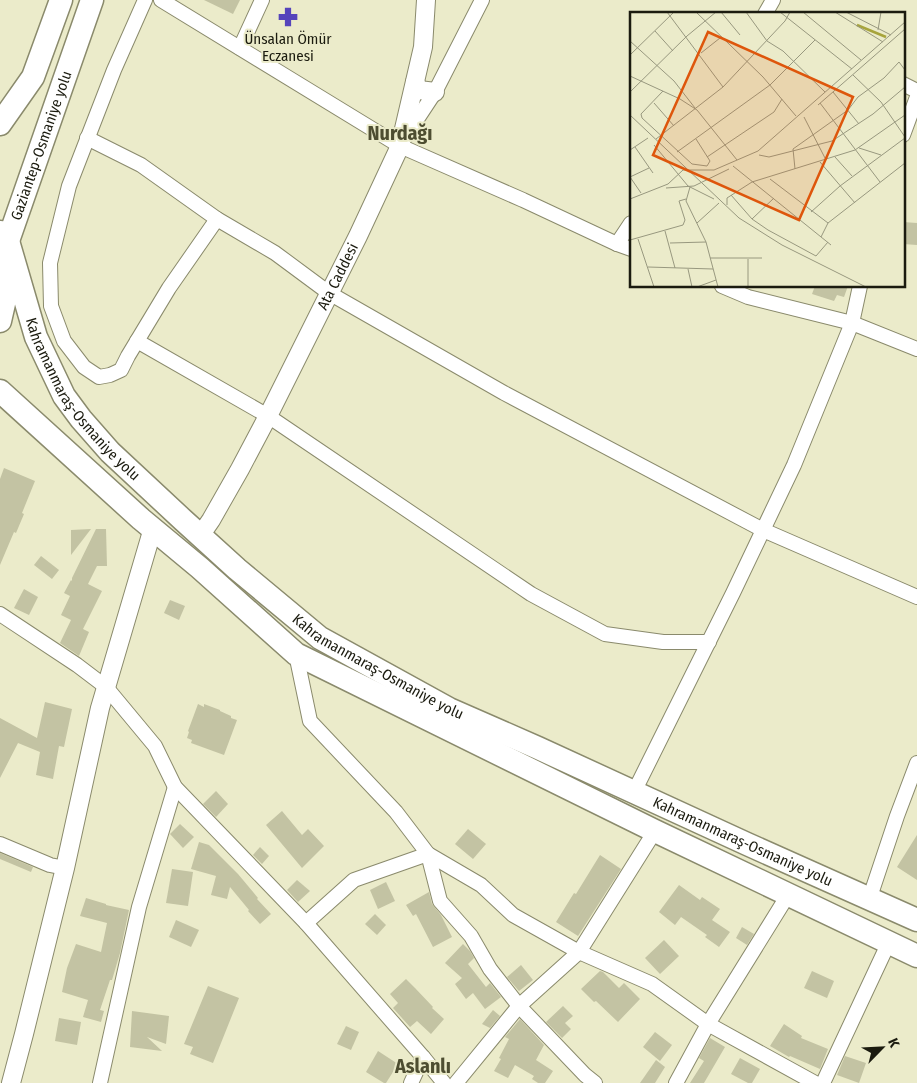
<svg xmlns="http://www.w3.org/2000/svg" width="917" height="1083" viewBox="0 0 917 1083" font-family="'Fira Sans Condensed',sans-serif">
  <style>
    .building { fill: #c3c3a3 }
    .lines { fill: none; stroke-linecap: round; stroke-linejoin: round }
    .minor-casing { stroke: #8a8a6c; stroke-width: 16 }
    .tertiary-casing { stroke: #8a8a6c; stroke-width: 20 }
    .trunk-casing { stroke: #8a8a6c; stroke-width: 25 }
    .minor { stroke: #fff; stroke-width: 14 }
    .tertiary { stroke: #fff; stroke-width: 18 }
    .trunk { stroke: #fff; stroke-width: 22 }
    .labels { text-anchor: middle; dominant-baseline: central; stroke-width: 4; stroke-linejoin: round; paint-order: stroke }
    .poi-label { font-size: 15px; fill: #1b1b0f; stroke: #ebebca }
    .street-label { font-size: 15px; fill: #1b1b0f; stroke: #ebebca }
    .district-label { font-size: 20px; font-weight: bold; fill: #4d4d31; stroke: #ebebca }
    .inset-river { fill: none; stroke: #a7a43c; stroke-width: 2.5 }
    .inset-road { fill: none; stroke: #98987f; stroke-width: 1 }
    .view { fill: #de560c; fill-opacity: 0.15; stroke: #de560c; stroke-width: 2.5 }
    .inset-edge { fill: none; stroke: #1b1b0f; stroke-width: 2.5 }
  </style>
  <rect width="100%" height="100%" fill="#ebebca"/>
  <g class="building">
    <path d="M204 0H240L233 14Z"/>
    <path d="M903 222 917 223V245L903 244Z"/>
    <path d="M815 286H848L844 297 837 295 834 301 812 294Z"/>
    <path d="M4 468 35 481 22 513 24 514 16 533 14 532 0 565V479Z"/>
    <path d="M91 529 71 555V530Z"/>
    <path d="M96 529H106L107 566H97L88 584 102 591 83 629 89 632 79 656 60 643 71 620 61 615 70 596 64 593 71 580 72 581V578Z"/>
    <path d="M41 556 59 570 52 579 34 565Z"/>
    <path d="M24 589 38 597 29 615 14 608Z"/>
    <path d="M170 600 185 606 179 620 164 613Z"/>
    <path d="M45 702 72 709 64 747 59 746 53 779 36 775 40 752 18 743 0 778V718L37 738Z"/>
    <path d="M198 704 204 707V704L220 710V711L231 716V718L237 720 224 755 191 743 192 740 187 738 189 732 188 731Z"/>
    <path d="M216 791 228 804 216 817 203 804Z"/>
    <path d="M282 811 302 835 308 829 324 846 302 868 266 825Z"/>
    <path d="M180 824 194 837 183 848 170 834Z"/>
    <path d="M468 829 486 844 473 859 455 844Z"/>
    <path d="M917 835V880L897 867Z"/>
    <path d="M199 842 209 845 238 874 258 898 257 899 271 914 260 924 248 911 249 910 230 887 227 899 211 895 216 876 191 869Z"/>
    <path d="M260 847 269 856 262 864 253 855Z"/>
    <path d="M0 853 33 867 31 872 0 859Z"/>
    <path d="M600 855 621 869 578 936 556 922 574 893 576 894Z"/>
    <path d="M172 869 193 872 188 906 166 903Z"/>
    <path d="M297 880 310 891 298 902 287 890Z"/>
    <path d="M386 882 395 901 378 909 370 890Z"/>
    <path d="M679 885 700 900 702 897 720 909 712 920 730 932 719 947 705 937 707 935 681 917 675 925 659 912Z"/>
    <path d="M429 892 432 904 441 915 452 937 433 947 416 914 413 916 406 905Z"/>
    <path d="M86 898 106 904V905L129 910 120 953 112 980H110L100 1010 104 1011 101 1022 83 1017 88 1000 62 992 67 968 76 944 101 952 107 923 80 916Z"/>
    <path d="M375 914 386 925 377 935 365 924Z"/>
    <path d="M176 920 199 930 191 947 169 937Z"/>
    <path d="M742 927 754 934 747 945 736 938Z"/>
    <path d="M664 940 679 956 660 974 645 958Z"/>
    <path d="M463 944 470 951 474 958 468 964 486 987 490 983 501 997 485 1009 473 993 466 999 455 984 462 978 445 963Z"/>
    <path d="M521 965 533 980 519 991 507 977Z"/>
    <path d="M600 971 603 972 619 988 624 983 640 999 618 1022 596 1001 594 1002 581 989Z"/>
    <path d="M812 971 834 981 827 998 804 988Z"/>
    <path d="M406 979 415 988 433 1007 432 1008 444 1019 431 1034 417 1021 410 1027 393 1008 398 1003 390 994Z"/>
    <path d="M208 986 239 998 213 1063 190 1054 193 1047 184 1044Z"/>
    <path d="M563 1006 573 1016 565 1023 571 1029 562 1038 546 1022Z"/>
    <path d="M493 1010 500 1016 490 1028 482 1024Z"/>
    <path d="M132 1011 169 1016 166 1044 147 1037 162 1051 130 1047Z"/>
    <path d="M59 1018 81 1022 77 1045 55 1041Z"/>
    <path d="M520 1019 544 1045 536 1060 553 1071 545 1083H538L532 1079 534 1076 515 1065 508 1078 494 1071 501 1059 499 1058 509 1039 505 1037Z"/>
    <path d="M784 1024 802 1036 801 1038 828 1049 820 1069 790 1056 789 1057 770 1046Z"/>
    <path d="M346 1026 359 1032 351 1050 337 1044Z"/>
    <path d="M655 1032 672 1045 660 1061 643 1047Z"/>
    <path d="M710 1038 725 1047 704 1083H690L704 1061 699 1058Z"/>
    <path d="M378 1051 398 1064 386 1083H384L366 1072Z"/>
    <path d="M845 1056 866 1063 859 1083 837 1075Z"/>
    <path d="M740 1058 760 1069 752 1083H748L731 1074Z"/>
    <path d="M656 1060 665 1067 655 1083H640Z"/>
  </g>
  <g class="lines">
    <defs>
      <g id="minor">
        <path d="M145 0 114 70 69 186 50 263 51 306 64 341 84 367 99 377 110 375 121 370 128 356 169 288 217 219"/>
        <path d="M161 0 400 146 523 200 617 244 631 249"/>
        <path d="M765 14 773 0"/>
        <path d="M240 48 262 0"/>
        <path d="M903 84 917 91"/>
        <path d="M903 135 917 97"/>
        <path d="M87 138 141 165 217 219 275 253 329 293 504 393 763 530 917 597"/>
        <path d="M404 139 435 92 482 0"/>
        <path d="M617 244 631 223"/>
        <path d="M722 286 748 297 852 323 917 349"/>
        <path d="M137 341 268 416 531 594 605 634 663 642H709"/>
        <path d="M0 614 77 665 106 687 155 746 175 787 306 923 423 1057 444 1083"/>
        <path d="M296 654 310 721 396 812 428 854 440 901 471 936 490 969 519 1006 585 1075 595 1083"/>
        <path d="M634 792 733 593 794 465 852 323 860 286"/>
        <path d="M0 844 50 865 65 868"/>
        <path d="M869 900 897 816 917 763"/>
        <path d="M306 923 354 880 428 854 481 885 513 915 579 952 652 984 708 1024 815 1083"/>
        <path d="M100 1083 139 907 175 787"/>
        <path d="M411 1083 423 1057"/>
        <path d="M456 1083 519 1006 579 952 655 831"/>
        <path d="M676 1083 708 1024 788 895"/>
        <path d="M823 1083 889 942"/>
      </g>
      <g id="tertiary">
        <path d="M415 82 419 90 435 92"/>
        <path id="s1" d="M200 536 211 520 240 469 268 416 358 236 400 146 423 47 426 0"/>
        <path d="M11 1083 24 1034 65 868 100 708 153 528"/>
      </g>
      <g id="trunk">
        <path d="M0 124 33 77 61 0"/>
        <path id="s2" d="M0 232 8 241 36 337 64 396 81 419 110 452 183 520 237 569 320 638 449 709 538 748 747 844 917 920"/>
        <path id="s3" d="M0 321 8 286V241L92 0"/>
        <path d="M0 391 141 519 200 568 296 654 655 831 917 956"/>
      </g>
    </defs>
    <use href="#minor" class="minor-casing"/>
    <use href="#tertiary" class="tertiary-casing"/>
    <use href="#trunk" class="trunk-casing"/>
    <use href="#minor" class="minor"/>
    <use href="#tertiary" class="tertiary"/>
    <use href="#trunk" class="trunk"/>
  </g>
  <defs>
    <symbol id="pharmacy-bare" viewBox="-9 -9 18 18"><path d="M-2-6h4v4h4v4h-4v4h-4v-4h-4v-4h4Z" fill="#54b" stroke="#ebebca" stroke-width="2.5" paint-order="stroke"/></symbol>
  </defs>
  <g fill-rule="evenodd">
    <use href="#pharmacy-bare" x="274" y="3" width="28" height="28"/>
  </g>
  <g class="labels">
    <g class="poi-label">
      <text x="288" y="39">Ünsalan Ömür<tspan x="288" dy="17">Eczanesi</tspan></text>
    </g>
    <g class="street-label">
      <text stroke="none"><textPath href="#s3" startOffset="182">Gaziantep-Osmaniye yolu</textPath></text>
      <text stroke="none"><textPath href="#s1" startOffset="294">Ata Caddesi</textPath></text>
      <text stroke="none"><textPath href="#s2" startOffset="190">Kahramanmaraş-Osmaniye yolu</textPath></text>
      <text stroke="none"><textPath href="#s2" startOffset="595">Kahramanmaraş-Osmaniye yolu</textPath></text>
      <text stroke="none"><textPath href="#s2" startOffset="1000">Kahramanmaraş-Osmaniye yolu</textPath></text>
    </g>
    <g class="district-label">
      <text x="400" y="133">Nurdağı</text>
      <text x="423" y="1066">Aslanlı</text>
    </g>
  </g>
  <g transform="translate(630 12)">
    <rect width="275" height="275" fill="#ebebca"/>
    <path class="inset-river" d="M227 13 256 25"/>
    <path class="inset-road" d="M37 0 93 75M66 0 133 65 166 104M91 0 110 23M116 0 137 29 153 39 195 80M150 0 222 57M173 0 231 48M205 0 253 30M216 0 261 23M248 18 251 0M25 19 43 39M0 29 44 69 65 96M71 41 90 26M0 43 44 0M223 63 251 90 275 125M0 64 50 87 67 98 107 148M33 79 11 102 12 106 62 152 77 154 80 149 66 127M0 80 57 24 86 0M203 80 229 112M24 91 44 114M190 91 250 170M188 93 275 17M0 103 109 206M174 105 196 148M26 127 93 75 155 9 160 0M24 133 58 174 84 187M5 135 23 161M229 136 251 143M0 138 18 126M47 140 140 73 185 28M129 143 139 145 202 129 243 102 275 75M77 145 144 100 152 87M205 145 222 164M190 150 225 191M103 154 201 233M165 157 163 137 218 98 228 85 254 66 269 50 275 58M0 165 19 156M0 165 11 181M140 167 198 211M60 175 56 189 76 230 88 275M36 176 64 174 99 157M101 183 122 207 138 218 186 244 198 230M0 187 38 172 53 158H84L128 139 275 10M97 193V186L122 170 225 138 275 103M181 200 210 174 275 126M109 206 152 233 236 275M122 207 144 186M67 211 89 191M35 219 45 256M191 225 198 211 275 151M8 227 24 275M0 228 53 213 55 208 49 189 56 187M40 231 76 230M80 246H132M118 247V275M18 255 83 257M58 257 62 275M67 275 86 268"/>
    <path class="view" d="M78 20 223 85 169 208 23 143Z"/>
    <rect width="275" height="275" class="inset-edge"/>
  </g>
  <g transform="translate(882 1048) rotate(66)" stroke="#ebebca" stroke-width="4" paint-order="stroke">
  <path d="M0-4L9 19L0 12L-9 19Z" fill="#1b1b0f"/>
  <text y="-8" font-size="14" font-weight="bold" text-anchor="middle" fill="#1b1b0f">K</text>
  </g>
</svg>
